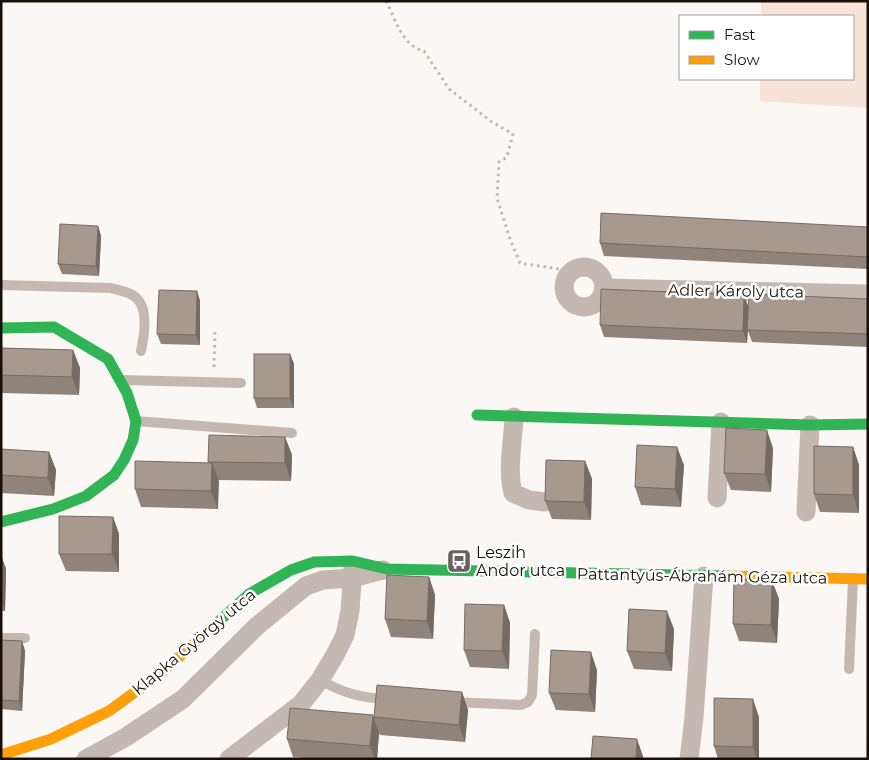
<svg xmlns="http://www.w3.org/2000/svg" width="869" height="760" viewBox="0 0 869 760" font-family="Montserrat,sans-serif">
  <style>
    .built { fill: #fcefe7 }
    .green { fill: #f7e3d7 }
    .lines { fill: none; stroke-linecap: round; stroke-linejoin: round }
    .path { stroke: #c0b8b3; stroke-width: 3; stroke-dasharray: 2.5 4; stroke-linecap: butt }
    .lane { stroke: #c4b9b2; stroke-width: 10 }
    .street { stroke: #c4b9b2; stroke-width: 19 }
    .fast { stroke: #30b455; stroke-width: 11 }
    .slow { stroke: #ff9f0a; stroke-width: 11 }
    .wall { fill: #8e847c }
    .shaded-wall { fill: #746b65 }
    .building { fill: #a59990; stroke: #746b65 }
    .labels { text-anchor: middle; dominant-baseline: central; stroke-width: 5; stroke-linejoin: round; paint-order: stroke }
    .street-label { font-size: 16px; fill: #19100b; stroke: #fff }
    .poi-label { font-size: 16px; fill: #19100b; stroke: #fff; text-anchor: start }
  </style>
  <rect width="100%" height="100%" fill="#faf7f5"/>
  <path class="built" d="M868 660V759H865Z"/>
  <path class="green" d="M761 1H868V108L760 101V79H853V16H761Z"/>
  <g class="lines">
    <g class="path">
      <path d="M386 1C396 20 402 46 424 51L449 89 492 122 513 134 507 157 499 162 497 198 510 239 520 263 571 271"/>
      <path d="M214 367 215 331"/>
    </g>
    <g class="lane">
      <path d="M1 285 111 288C120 291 133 292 139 301 148 313 144 337 141 351"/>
      <path d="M122 380 241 383"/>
      <path d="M136 421 292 433"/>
      <path d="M1 638H25"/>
      <path d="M849 669 853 580"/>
      <path d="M320 680C343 693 361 698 387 699"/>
      <path d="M452 702 521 705 528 702 532 695 535 634"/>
    </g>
    <g class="street">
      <circle cx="584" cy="287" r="20"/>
      <path d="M604 288 868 294"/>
      <path d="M514 417C513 442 507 469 513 493L529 500 545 502"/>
      <path d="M717 498 721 422"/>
      <path d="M806 512 810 425"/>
      <path d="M86 759 126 737 183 699 257 626 306 586 323 580 352 578 383 570"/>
      <path d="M229 759 301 704 320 680 335 655 345 635 350 611 353 567"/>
      <path d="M689 759 694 717 704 576"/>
    </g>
    <g class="fast">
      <path d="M1 328 54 327 108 359 127 393 136 421 133 440 124 460 114 475 86 496 53 509 1 522"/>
      <path d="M477 415 810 425 868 424"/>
      <path d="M217 623 249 594 291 570 314 562 353 561 387 569 727 576"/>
    </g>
    <g class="slow">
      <path d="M727 576 868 579"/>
      <path d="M1 755 51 739 109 711 161 673 217 623"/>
    </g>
  </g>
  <g class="wall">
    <path d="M98 226 101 236 99 276 62 274 58 264Z"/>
    <path d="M868 227V269L604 256 600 243Z"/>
    <path d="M197 291 200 301V345L161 344 157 334Z"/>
    <path d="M868 299V347L752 342 748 331 747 343 604 337 600 325 748 306Z"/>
    <path d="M1 348 73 350 80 368 79 395 1 393Z"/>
    <path d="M290 354 294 364V408H257L254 398Z"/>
    <path d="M285 437 292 455 291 481 218 480V509L141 507 135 489 209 463 208 462Z"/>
    <path d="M853 447 859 465V513L820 512 814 494Z"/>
    <path d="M773 448 771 492 731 490 724 473Z"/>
    <path d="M1 449 49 452 56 470 54 496 1 493Z"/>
    <path d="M585 461 592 479 591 520 552 519 545 501Z"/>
    <path d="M684 465 681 507 641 505 635 487Z"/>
    <path d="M113 517 119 534V572L66 571 59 554Z"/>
    <path d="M1 555 6 569 5 611H1Z"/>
    <path d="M429 577 435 595 433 639 391 637 385 619Z"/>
    <path d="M772 581 779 599 777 643 739 641 733 624Z"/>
    <path d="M504 605 510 623 509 669 470 667 464 650Z"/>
    <path d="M674 629 672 671 634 669 627 651Z"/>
    <path d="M1 640 22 641 25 651 22 711 1 709Z"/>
    <path d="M597 670 595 712 556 710 549 693Z"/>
    <path d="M462 692 468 710 465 742 380 735 379 733 377 759H319L293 757 287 739 374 717Z"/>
    <path d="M759 717V759H718L714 746Z"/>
  </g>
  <g class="shaded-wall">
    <path d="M98 226 101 236 99 276 96 266Z"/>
    <path d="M197 291 200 301V345L196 335Z"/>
    <path d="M744 295 749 308 747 343 743 331Z"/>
    <path d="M73 350 80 368 79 395 72 377Z"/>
    <path d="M290 354 294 364V408L290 398Z"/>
    <path d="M767 430 773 448 771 492 765 474Z"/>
    <path d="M285 437 292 455 291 481 285 463Z"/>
    <path d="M677 447 684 465 681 507 675 489Z"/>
    <path d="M853 447 859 465V513L853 495Z"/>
    <path d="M49 452 56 470 54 496 48 478Z"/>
    <path d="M585 461 592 479 591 520 584 502Z"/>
    <path d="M212 463 219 481 218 509 211 491Z"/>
    <path d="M113 517 119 534V572L112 554Z"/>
    <path d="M1 555 6 569 5 611 1 600Z"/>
    <path d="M429 577 435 595 433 639 427 621Z"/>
    <path d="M772 581 779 599 777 643 771 625Z"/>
    <path d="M504 605 510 623 509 669 502 651Z"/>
    <path d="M667 611 674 629 672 671 665 653Z"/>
    <path d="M22 641 25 651 22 711 19 701Z"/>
    <path d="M591 652 597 670 595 712 589 694Z"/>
    <path d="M462 692 468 710 465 742 459 725Z"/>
    <path d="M753 699 759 717V759H757L753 747Z"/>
    <path d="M373 715 379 733 377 759H375L370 746Z"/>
    <path d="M637 739 643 756V759H636Z"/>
  </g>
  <g class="building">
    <path d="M601 213 868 227V257L600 243Z"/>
    <path d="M60 224 98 226 96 266 58 264Z"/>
    <path d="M601 289 744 295 743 331 600 325Z"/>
    <path d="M159 290 197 291 196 335 157 334Z"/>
    <path d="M749 294 868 299V334L747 330Z"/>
    <path d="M1 348 73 350 72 377 1 375Z"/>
    <rect x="254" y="354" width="36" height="44"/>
    <path d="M726 428 767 430 765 474 724 473Z"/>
    <path d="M209 435 285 437V463L208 462Z"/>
    <path d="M637 445 677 447 675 489 635 487Z"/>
    <path d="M814 446 853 447V495L814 494Z"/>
    <path d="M1 449 49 452 48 478 1 475Z"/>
    <path d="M546 460 585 461 584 502 545 501Z"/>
    <path d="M135 461 212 463 211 491 135 489Z"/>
    <path d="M59 516 113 517 112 554H59Z"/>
    <path d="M387 575 429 577 427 621 385 619Z"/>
    <path d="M734 579 772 581 771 625 733 624Z"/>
    <path d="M465 604 504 605 502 651 464 650Z"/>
    <path d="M629 609 667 611 665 653 627 651Z"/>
    <path d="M1 640 22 641 19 701 1 700Z"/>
    <path d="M551 650 591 652 589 694 549 693Z"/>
    <path d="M377 685 462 692 459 725 374 717Z"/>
    <path d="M714 698 753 699V747L714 746Z"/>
    <path d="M290 708 373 715 370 746 287 739Z"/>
    <path d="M593 736 637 739 636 759H591Z"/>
  </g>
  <defs>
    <symbol id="bus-square" viewBox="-11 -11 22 22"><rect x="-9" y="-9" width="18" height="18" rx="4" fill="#68615d" stroke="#fff"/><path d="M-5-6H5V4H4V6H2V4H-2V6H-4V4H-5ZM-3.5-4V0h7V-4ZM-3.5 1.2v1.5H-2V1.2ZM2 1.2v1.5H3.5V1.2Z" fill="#fff"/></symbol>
  </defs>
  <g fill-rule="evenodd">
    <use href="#bus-square" x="445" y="547" width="28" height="28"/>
  </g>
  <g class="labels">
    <g class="street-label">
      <text transform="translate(736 291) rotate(1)">Adler Károly utca</text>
      <text transform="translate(702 576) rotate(1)">Pattantyús-Ábrahám Géza utca</text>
      <text transform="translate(194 642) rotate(-40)">Klapka György utca</text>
    </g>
    <g class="poi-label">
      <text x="476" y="552">Leszih<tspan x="476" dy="18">Andor utca</tspan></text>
    </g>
  </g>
  <rect width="869" height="760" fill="none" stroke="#19100b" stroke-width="5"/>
  <rect x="679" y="15" width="175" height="65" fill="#ffffff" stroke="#a39f9d"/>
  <rect x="689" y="31" width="25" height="8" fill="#30b455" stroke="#a39f9d"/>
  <text x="724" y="40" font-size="15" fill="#19100b">Fast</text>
  <rect x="689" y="56" width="25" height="8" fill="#ff9f0a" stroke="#a39f9d"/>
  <text x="724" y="65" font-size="15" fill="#19100b">Slow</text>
</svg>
